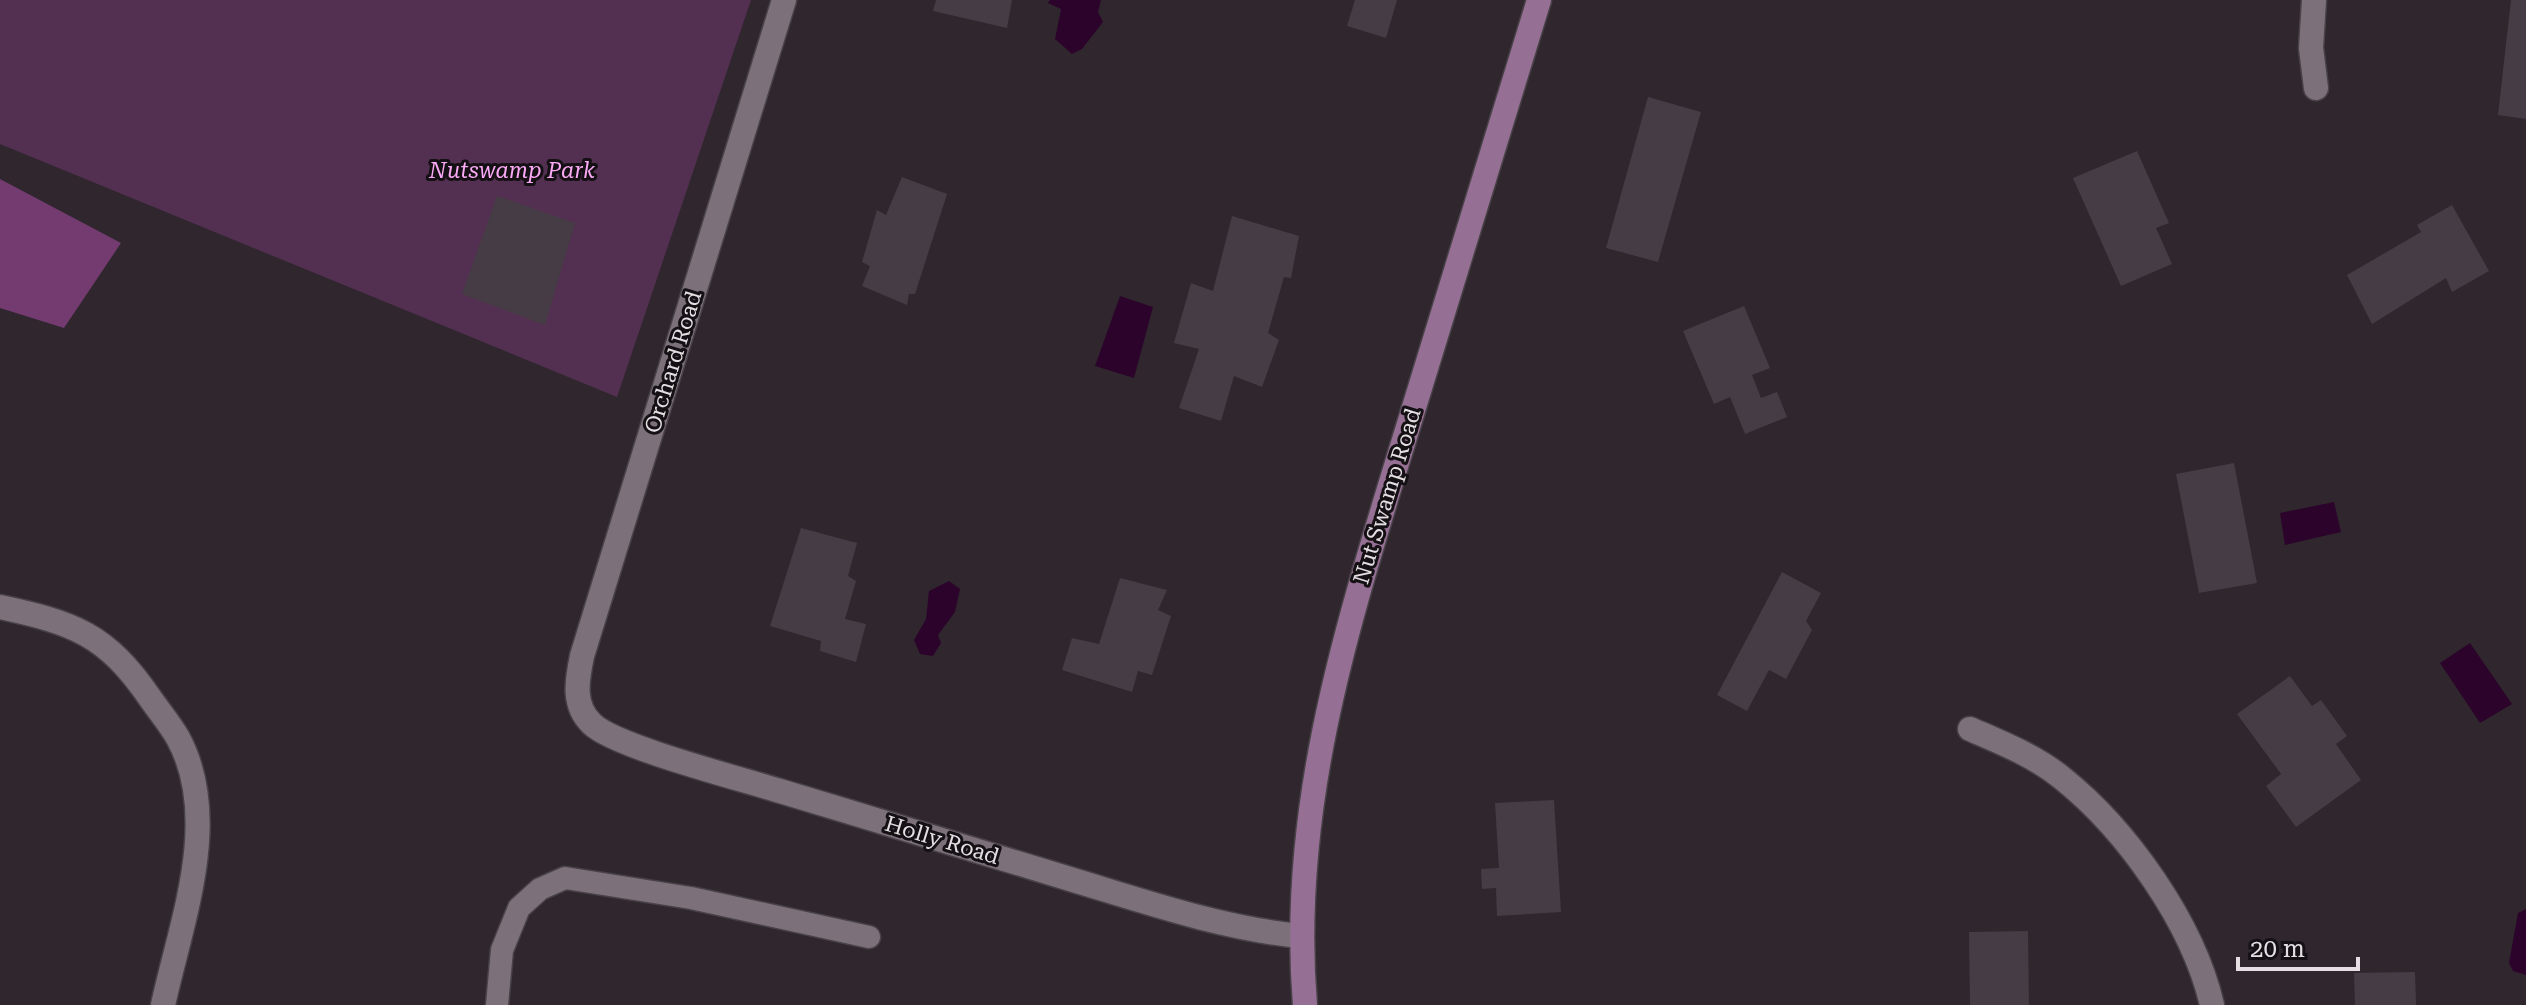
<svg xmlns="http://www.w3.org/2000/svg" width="2526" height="1005" viewBox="0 0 2526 1005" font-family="'Roboto Serif',serif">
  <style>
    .green { fill: #533051 }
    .forest { fill: #733b6f }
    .water { fill: #2c042b }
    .building { fill: #463c45 }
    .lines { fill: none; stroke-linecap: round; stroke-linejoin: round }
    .service-casing { stroke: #484147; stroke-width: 25 }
    .minor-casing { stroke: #484147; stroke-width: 27 }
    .secondary-casing { stroke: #484147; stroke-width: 27 }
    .service { stroke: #7c717b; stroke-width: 22 }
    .minor { stroke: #7c717b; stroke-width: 24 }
    .secondary { stroke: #967094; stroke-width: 24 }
    .labels { text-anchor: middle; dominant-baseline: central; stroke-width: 6; stroke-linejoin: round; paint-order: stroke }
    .park-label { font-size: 22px; font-style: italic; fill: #fba9f5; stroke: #141014 }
    .street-label { font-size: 22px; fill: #e5dfe4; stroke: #141014 }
  </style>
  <rect width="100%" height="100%" fill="#2f262e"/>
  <path class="green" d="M0 0H751L617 397 0 144Z"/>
  <path class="forest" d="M0 179 121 243 64 328 0 308Z"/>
  <g class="water">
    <path d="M1050 0H1101L1098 12 1103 22 1082 49 1072 54 1055 39 1061 9 1048 3Z"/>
    <path d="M1120 296 1153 307 1134 378 1095 366Z"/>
    <path d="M2334 502 2341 532 2285 545 2280 513Z"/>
    <path d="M949 581 960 589 955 612 938 635 941 643 933 656 920 654 914 640 926 619 929 591Z"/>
    <path d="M2470 643 2512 704 2480 723 2440 663Z"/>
    <path d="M2526 909V975L2513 971 2509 963 2518 913Z"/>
  </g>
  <g class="building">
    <path d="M936 0H1012L1007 28 933 11Z"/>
    <path d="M1355 0H1397L1386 38 1347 26Z"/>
    <path d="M2511 0H2526V119L2498 115Z"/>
    <path d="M1648 97 1701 112 1658 262 1606 248Z"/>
    <path d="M2137 151 2169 223 2156 228 2172 264 2121 286 2073 178Z"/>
    <path d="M902 177 947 194 915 294H909L907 305 862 286 870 266 862 262 877 210 886 215Z"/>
    <path d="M497 196 575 223 545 325 462 294Z"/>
    <path d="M2452 205 2489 271 2452 292 2446 278 2372 324 2347 275 2421 232 2417 225Z"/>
    <path d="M1232 216 1299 236 1291 278 1284 277 1268 333 1279 340 1262 387 1234 376 1221 421 1179 408 1199 349 1174 343 1191 283 1213 291Z"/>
    <path d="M1744 306 1770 368 1752 375 1761 398 1777 392 1787 417 1745 434 1730 397 1714 404 1683 331Z"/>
    <path d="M2234 463 2257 583 2199 593 2176 474Z"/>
    <path d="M801 528 857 543 848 576 856 581 845 619 866 624 856 662 820 651 821 641 770 626Z"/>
    <path d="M1782 572 1821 593 1806 621 1812 630 1786 679 1769 670 1747 711 1717 695Z"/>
    <path d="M1120 578 1167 590 1158 610 1171 616 1152 675 1138 671 1132 692 1062 670 1072 638 1099 644Z"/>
    <path d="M2290 676 2312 706 2321 700 2347 736 2336 744 2361 780 2296 827 2266 786 2281 774 2237 714Z"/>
    <path d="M1554 800 1561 912 1497 916 1496 888 1482 889 1481 869 1499 868 1495 803Z"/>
    <path d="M2028 931 2029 1005H1970L1969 932Z"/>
    <path d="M2415 972 2416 1005H2355L2354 973Z"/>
  </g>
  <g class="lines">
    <defs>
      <path id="service" d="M497 1005 502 950 519 908 540 889 565 878 691 898 869 937"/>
      <g id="minor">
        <path d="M784 0 582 656C577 680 572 705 592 724 616 747 742 779 780 791 877 820 974 850 1070 879 1146 902 1221 928 1299 936"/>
        <path d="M2314 0 2311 48 2316 88"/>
        <path d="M0 607C74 623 106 634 150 698 159 711 170 724 178 738 222 819 181 922 163 1005"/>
        <path d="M1970 729C2002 743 2035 756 2062 778 2127 830 2193 923 2212 1005"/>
      </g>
      <path id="secondary" d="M1305 1005C1288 803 1350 617 1408 427 1452 285 1495 142 1539 0"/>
    </defs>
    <use href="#service" class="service-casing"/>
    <use href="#minor" class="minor-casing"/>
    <use href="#secondary" class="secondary-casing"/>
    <use href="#service" class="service"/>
    <use href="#minor" class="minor"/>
    <use href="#secondary" class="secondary"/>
  </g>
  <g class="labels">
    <g class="park-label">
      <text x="512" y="170">Nutswamp Park</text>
    </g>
    <g class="street-label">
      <text transform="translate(673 362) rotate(-73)">Orchard Road</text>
      <text transform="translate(1387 496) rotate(-73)">Nut Swamp Road</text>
      <text transform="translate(942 840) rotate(17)">Holly Road</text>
    </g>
  </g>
  <path d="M2238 957v12h120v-12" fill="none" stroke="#e5dfe4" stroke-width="4"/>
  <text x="2250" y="957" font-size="24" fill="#e5dfe4" stroke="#141014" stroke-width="6" paint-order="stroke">20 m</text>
</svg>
